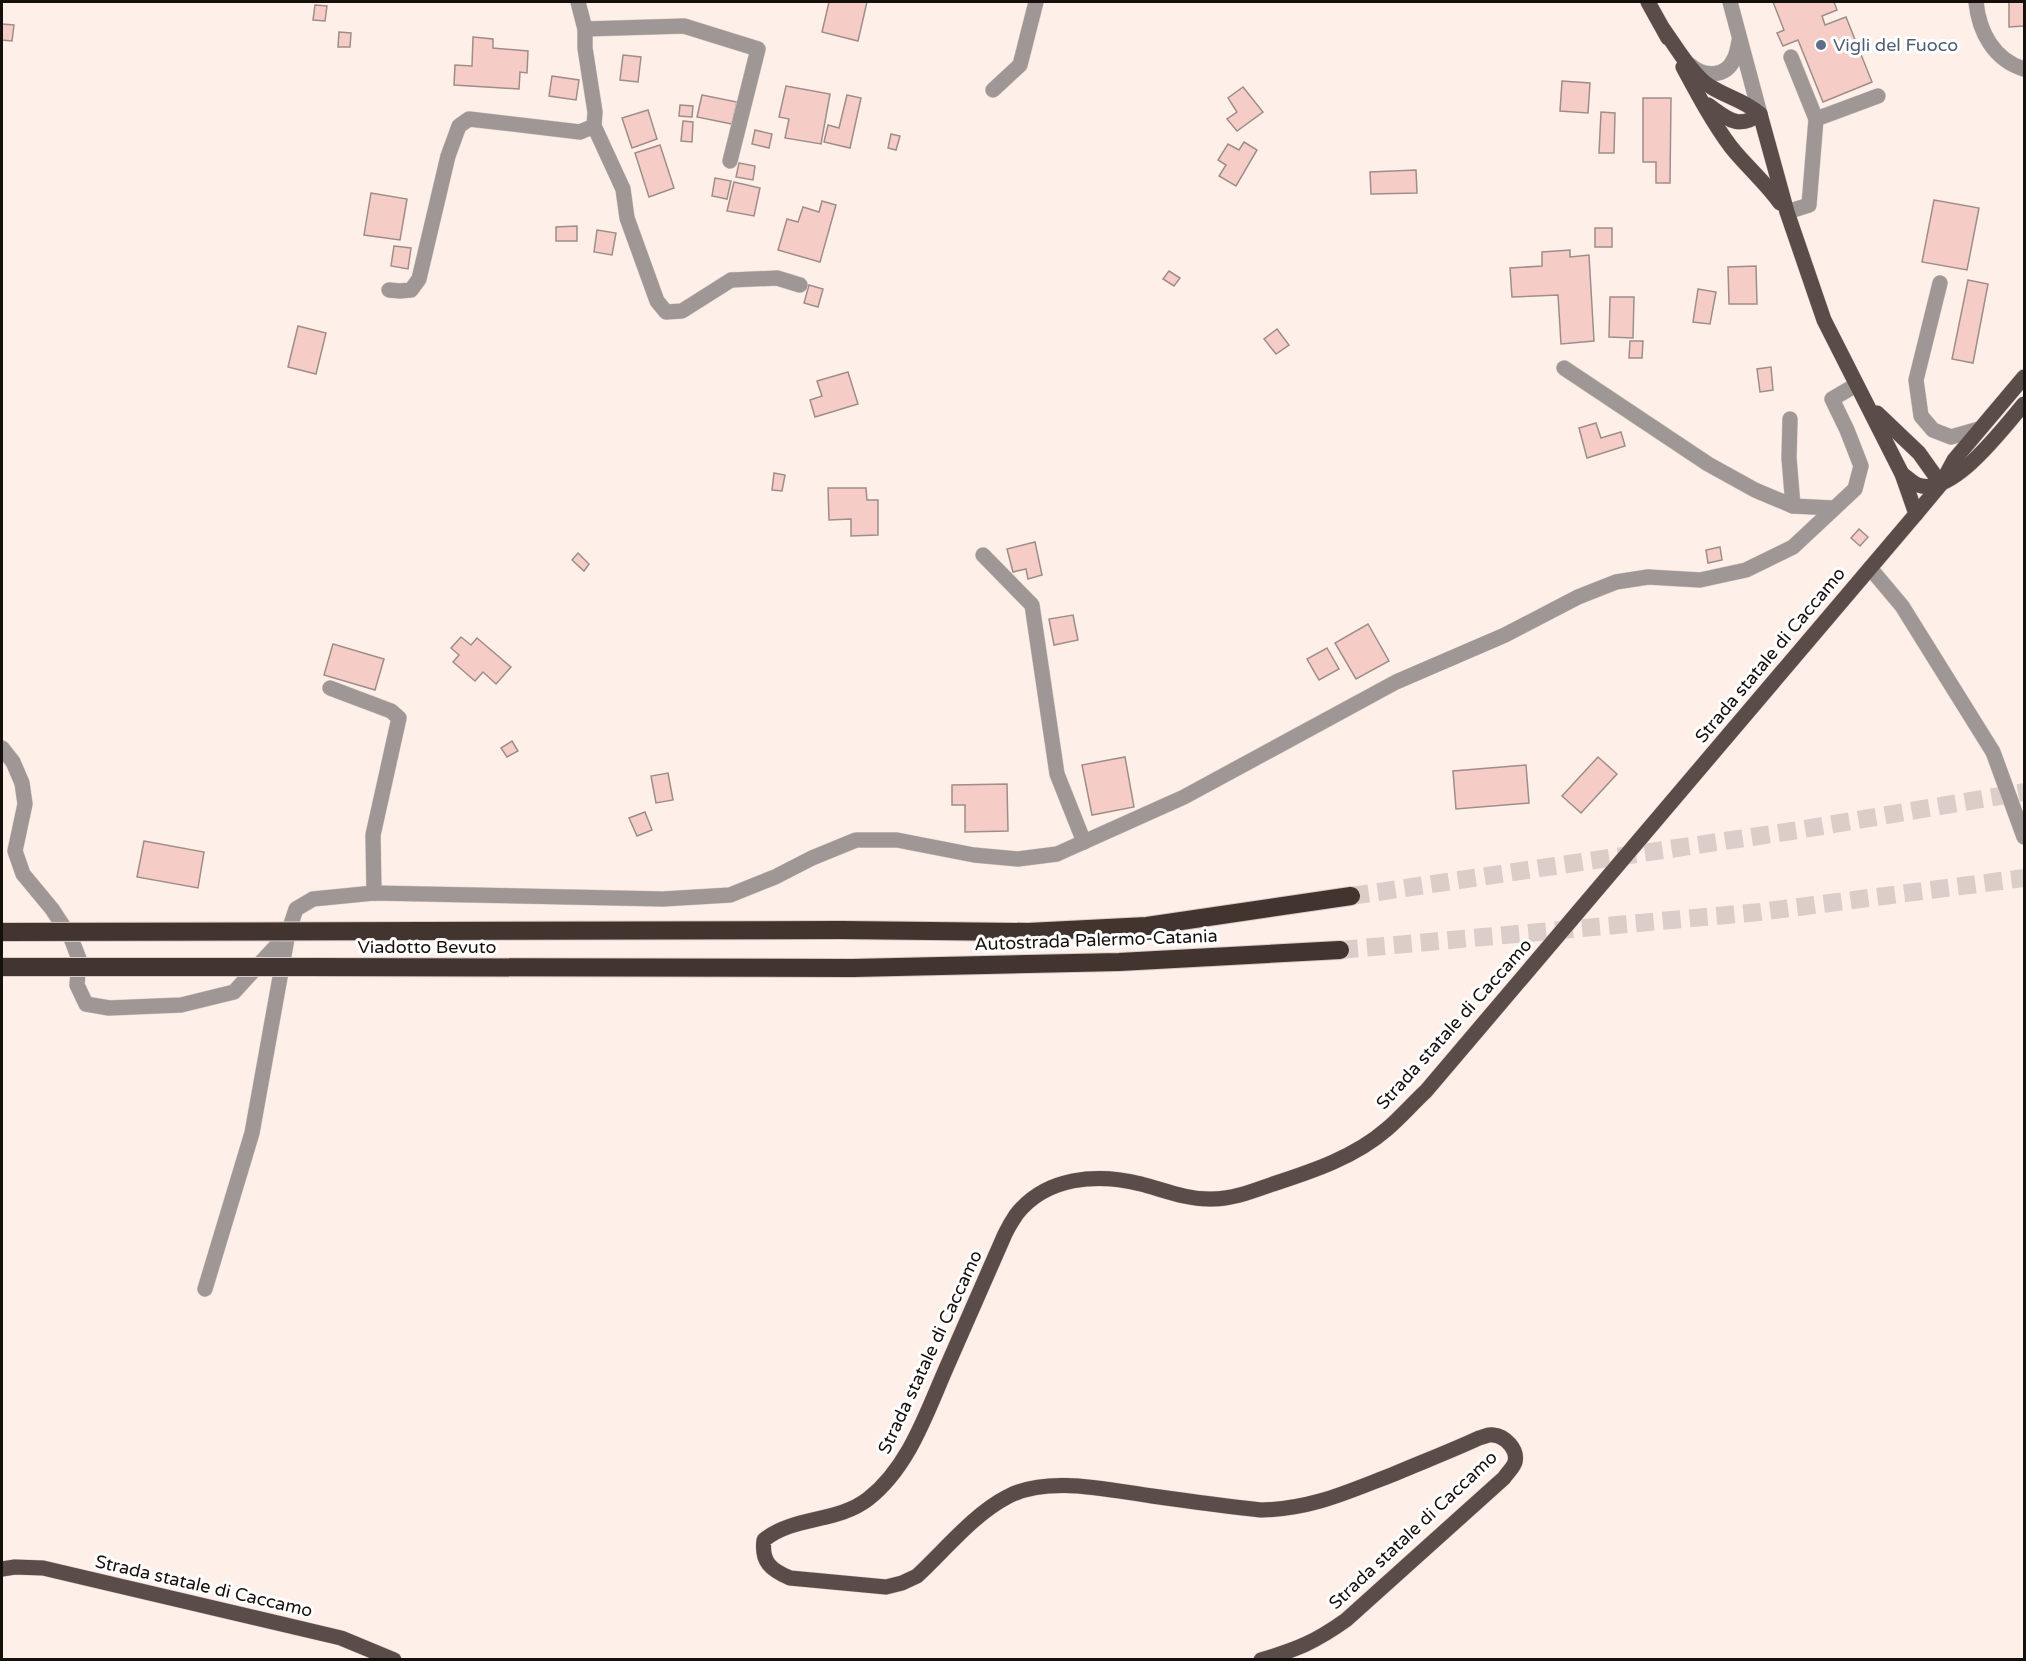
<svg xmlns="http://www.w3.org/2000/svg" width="2026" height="1661" viewBox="0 0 2026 1661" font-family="'Varela Round',sans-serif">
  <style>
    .building { fill: #f5cdc6; stroke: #9f8d8a; stroke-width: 1.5 }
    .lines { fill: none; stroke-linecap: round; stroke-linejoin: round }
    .highway-tunnel { stroke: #dbcec8; stroke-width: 18; stroke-dasharray: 18 9; stroke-linecap: butt }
    .minor-casing { stroke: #d9ccc6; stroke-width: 16 }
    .major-casing { stroke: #d9ccc6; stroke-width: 16 }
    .highway-casing { stroke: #d9ccc6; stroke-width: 20 }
    .minor { stroke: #9f9795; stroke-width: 15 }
    .major { stroke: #5a4d49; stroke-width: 15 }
    .highway { stroke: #42342f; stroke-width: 18 }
    .highway-bridge-casing { stroke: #d9ccc6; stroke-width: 20; stroke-linecap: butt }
    .highway-bridge { stroke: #42342f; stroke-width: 18 }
    .service-dot { fill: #5c6f8a; stroke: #fff; stroke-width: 2 }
    .labels { text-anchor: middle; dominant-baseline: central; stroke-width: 6; stroke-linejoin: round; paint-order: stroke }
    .service-label { font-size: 18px; fill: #4e5e75; stroke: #fff; text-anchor: start }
    .street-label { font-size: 18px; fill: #16100d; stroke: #fff }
  </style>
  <rect width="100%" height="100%" fill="#fef0e9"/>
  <g class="building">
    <path d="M829 2H867L858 41 822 32Z"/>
    <path d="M1773 2H1834L1837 10 1822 16 1825 25 1846 17 1872 82 1823 102 1798 40 1783 46 1777 33 1784 30Z"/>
    <path d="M2009 2H2024V26L2009 27Z"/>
    <path d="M315 5 327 6 325 21 313 20Z"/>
    <path d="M2 24 14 25 12 41 2 40Z"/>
    <path d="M339 32 351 33 350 47H338Z"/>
    <path d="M473 37 493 39V48L528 51 527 73 520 72 519 89 454 85 455 65 472 66Z"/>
    <path d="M623 55 641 57 638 82 620 80Z"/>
    <path d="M552 76 579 80 576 100 549 96Z"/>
    <path d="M1562 81 1590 83 1588 113 1560 111Z"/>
    <path d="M786 86 830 94 821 144 785 138 789 119 779 117Z"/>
    <path d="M1243 87 1263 112 1237 131 1227 119 1237 112 1228 98Z"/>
    <path d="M702 95 737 102 732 124 697 117Z"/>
    <path d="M847 95 861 98 850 148 824 142 828 125 839 128Z"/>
    <path d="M1643 98H1671L1670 183H1656V162H1643Z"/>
    <path d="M680 105 693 106 692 117 679 116Z"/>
    <path d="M648 110 657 139 632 148 622 118Z"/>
    <path d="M1601 112 1615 113 1614 153H1599Z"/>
    <path d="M683 121 693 122 692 142 681 141Z"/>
    <path d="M755 130 772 134 769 148 752 144Z"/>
    <path d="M891 134 900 136 896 150 888 148Z"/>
    <path d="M1244 142 1257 150 1236 186 1219 176 1226 165 1218 160 1228 144 1239 150Z"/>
    <path d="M660 145 674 188 649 197 635 153Z"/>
    <path d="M739 163 755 166 753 180 736 177Z"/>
    <path d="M1416 170 1417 193 1371 194 1370 172Z"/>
    <path d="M715 178 731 181 727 199 712 196Z"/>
    <path d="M734 182 760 188 754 216 727 211Z"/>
    <path d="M371 193 407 199 400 240 364 235Z"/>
    <path d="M1934 200 1979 208 1967 270 1922 262Z"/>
    <path d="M822 201 836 205 820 262 778 250 787 219 798 222 803 207 819 212Z"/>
    <path d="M577 226V241H556V227Z"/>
    <rect x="1595" y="228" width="17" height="19"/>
    <path d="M597 230 616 233 612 255 594 252Z"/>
    <path d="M394 246 411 248 408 269 391 266Z"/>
    <path d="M1570 250V257L1589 255 1594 341 1561 344 1558 295 1512 297 1510 268 1542 266V252Z"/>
    <path d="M1756 266 1757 304H1729L1728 267Z"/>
    <path d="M1169 271 1180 278 1174 286 1163 279Z"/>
    <path d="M1968 280 1988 284 1973 363 1952 359Z"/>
    <path d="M809 285 823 289 818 307 804 303Z"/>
    <path d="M1698 289 1716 292 1710 324 1693 322Z"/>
    <path d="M1610 297H1634L1633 338 1609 337Z"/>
    <path d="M298 326 326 333 316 374 288 367Z"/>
    <path d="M1277 329 1289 345 1276 354 1264 339Z"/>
    <path d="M1630 341H1643L1642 358H1629Z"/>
    <path d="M1771 367 1773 390 1760 392 1757 369Z"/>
    <path d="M848 372 858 404 815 417 810 400 822 396 817 381Z"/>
    <path d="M1596 423 1601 438 1621 432 1625 446 1587 458 1579 428Z"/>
    <path d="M774 473 785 475 782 491 772 490Z"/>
    <path d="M828 488H866L867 500H878V535L851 536V519L829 520Z"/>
    <path d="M1859 529 1868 537 1860 546 1851 538Z"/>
    <path d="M1035 542 1042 575 1028 579 1026 569 1013 572 1007 549Z"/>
    <path d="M1720 547 1722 560 1708 563 1706 550Z"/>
    <path d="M578 553 589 564 584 571 572 560Z"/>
    <path d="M1073 615 1078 640 1054 645 1049 619Z"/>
    <path d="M1368 624 1389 661 1356 679 1335 643Z"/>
    <path d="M461 637 471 645 477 638 511 667 496 684 483 672 475 681 453 662 459 655 451 648Z"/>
    <path d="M333 644 384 659 375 690 324 675Z"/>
    <path d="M1327 648 1339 669 1319 680 1307 659Z"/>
    <path d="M512 741 518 751 507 757 501 748Z"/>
    <path d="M1125 757 1134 807 1092 815 1082 765Z"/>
    <path d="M1598 757 1617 774 1581 813 1562 796Z"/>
    <path d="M1526 765 1529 803 1456 809 1453 771Z"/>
    <path d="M668 773 673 800 656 803 651 776Z"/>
    <path d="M1007 784 1008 831 965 832V805H952V785Z"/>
    <path d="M645 812 652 830 637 836 629 818Z"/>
    <path d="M144 841 204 852 198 888 137 877Z"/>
  </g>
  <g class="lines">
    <g class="highway-tunnel">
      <path d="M1351 896 1799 830 2024 792"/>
      <path d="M1340 950 1760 912 2024 878"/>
    </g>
    <defs>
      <g id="minor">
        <path d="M578 2 585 29 684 26 758 49 730 161"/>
        <path d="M1730 2 1760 114"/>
        <path d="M1976 2C1979 32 1994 60 2024 69"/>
        <path d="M1690 65C1703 77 1726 78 1734 59 1737 54 1738 46 1739 41"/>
        <path d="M993 90 1020 65 1036 2"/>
        <path d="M1816 119 1878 96"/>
        <path d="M594 126 623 189 627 218 657 301 666 312 682 311 731 280 777 278 800 285"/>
        <path d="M1787 212 1809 205 1816 119 1791 57"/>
        <path d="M1940 283 1916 380 1921 416 1933 430 1951 437 1979 429"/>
        <path d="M389 290 400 291 411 290 419 279 448 156 459 126 469 119 580 132 594 126 595 112 585 48V29"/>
        <path d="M1564 368 1708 464 1755 490 1793 506 1833 508"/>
        <path d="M1790 419 1789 458 1793 506"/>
        <path d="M983 555 1032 605 1057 774 1084 842"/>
        <path d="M1870 568 1902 606 1993 752 2024 837"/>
        <path d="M330 688 391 711 399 718 373 835 374 893"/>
        <path d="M2 748 13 762 22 783 25 804 15 851 23 874 52 909 71 938 79 959 77 985 86 1004 109 1008 181 1005 234 992 288 933"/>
        <path d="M205 1289 252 1133 288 933 296 909 313 899 374 893 663 899 730 895 775 877 812 858 856 840H897L974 855 1018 859 1057 854 1184 797 1396 682 1505 635 1578 597 1616 582 1648 577 1700 580 1746 570 1793 547 1855 489 1861 466 1847 430 1832 399 1856 385"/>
      </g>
      <g id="major">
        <path d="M1648 2 1668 38"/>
        <path d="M1664 30C1676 47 1688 68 1704 82 1719 95 1743 99 1760 114L1787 212 1824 320 1902 474 1916 514"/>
        <path d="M1683 67C1698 95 1713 123 1731 147 1747 167 1766 183 1780 203"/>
        <path d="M1708 105C1728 119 1738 130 1760 114"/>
        <path d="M1877 413 1919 453 1941 484"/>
        <path d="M1902 474C1907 477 1912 483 1918 485 1952 498 2004 427 2024 404"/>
        <path d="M2 1569 15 1567 43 1568 341 1638 394 1660"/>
        <path d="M1261 1660C1298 1649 1315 1642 1346 1620L1504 1478C1507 1473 1514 1467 1515 1462 1518 1449 1505 1436 1493 1435 1489 1434 1483 1437 1479 1438 1451 1451 1422 1462 1394 1474 1347 1492 1312 1509 1261 1510 1225 1506 1188 1501 1152 1496 1108 1490 1047 1475 1007 1497 974 1514 945 1550 917 1576L902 1583 886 1587 790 1578C771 1570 761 1562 764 1540 793 1516 837 1523 868 1499 910 1466 927 1411 948 1364 967 1320 986 1277 1005 1234 1008 1228 1012 1221 1016 1215 1046 1176 1098 1173 1141 1184 1164 1190 1188 1200 1212 1199 1233 1199 1253 1191 1273 1184 1313 1171 1355 1157 1387 1129 1401 1117 1413 1103 1426 1091L1916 514 1941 484 1954 460 2024 377"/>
      </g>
      <g id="highway">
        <path d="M842 930 1028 932 1147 926 1351 896"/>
        <path d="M304 967 853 968 1119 962 1340 950"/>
      </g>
    </defs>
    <use href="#minor" class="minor-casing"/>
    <use href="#major" class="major-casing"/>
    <use href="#highway" class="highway-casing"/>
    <use href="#minor" class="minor"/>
    <use href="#major" class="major"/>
    <use href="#highway" class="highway"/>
    <defs>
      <g id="highway-bridge">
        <path d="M2 932 842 930"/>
        <path d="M2 967H304"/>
      </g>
    </defs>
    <use href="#highway-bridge" class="highway-bridge-casing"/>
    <use href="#highway-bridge" class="highway-bridge"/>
  </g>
  <circle class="service-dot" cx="1821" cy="45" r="6"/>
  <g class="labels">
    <g class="service-label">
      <text x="1833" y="45">Vigli del Fuoco</text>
    </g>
    <g class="street-label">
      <text transform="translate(1770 655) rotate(-50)">Strada statale di Caccamo</text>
      <text transform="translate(1096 940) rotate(-2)">Autostrada Palermo-Catania</text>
      <text x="427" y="947">Viadotto Bevuto</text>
      <text transform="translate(1454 1024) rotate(-48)">Strada statale di Caccamo</text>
      <text transform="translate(930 1352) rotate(-65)">Strada statale di Caccamo</text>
      <text transform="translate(1413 1530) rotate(-43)">Strada statale di Caccamo</text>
      <text transform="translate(204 1586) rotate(13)">Strada statale di Caccamo</text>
    </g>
  </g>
  <rect width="2026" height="1661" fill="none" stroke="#16100d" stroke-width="6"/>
</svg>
